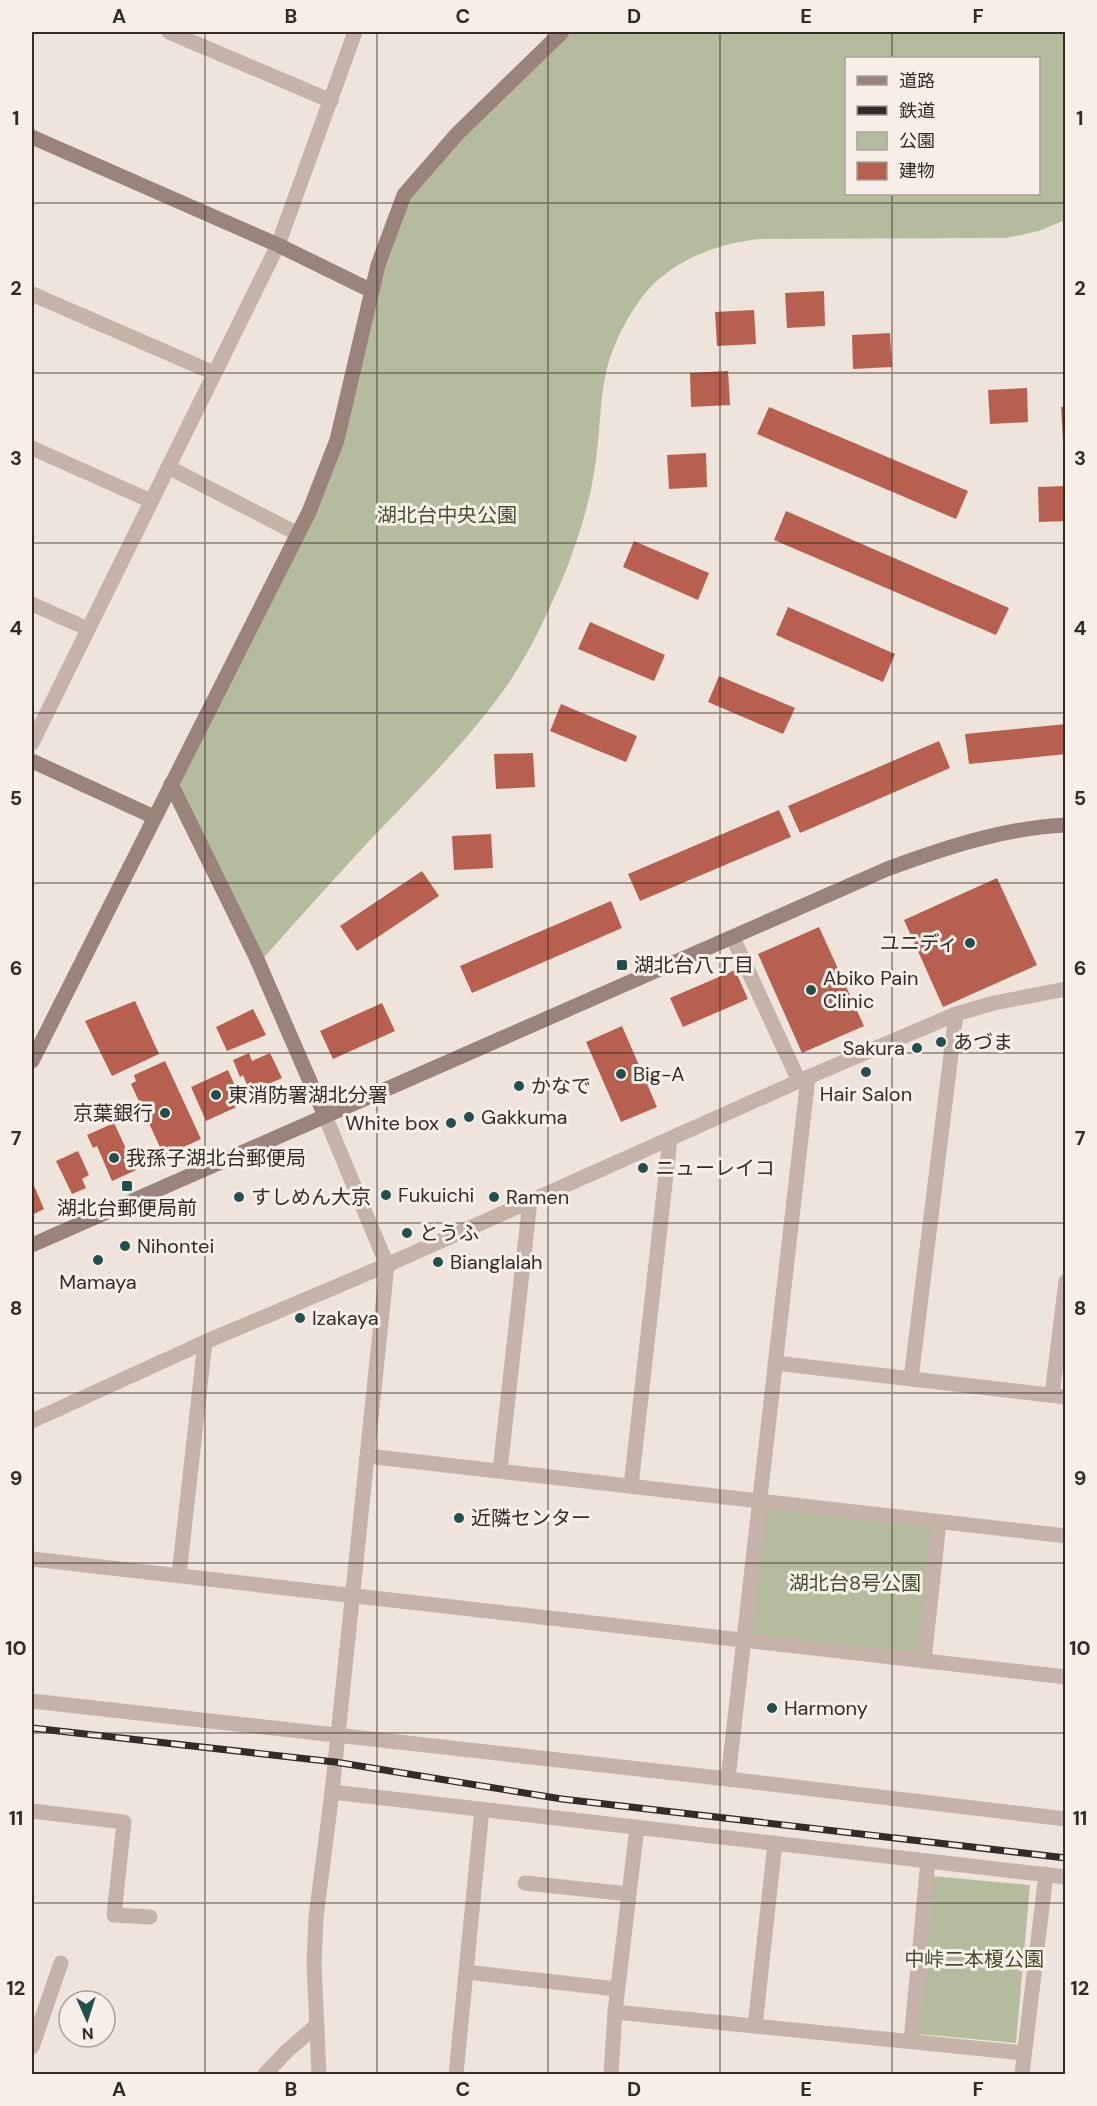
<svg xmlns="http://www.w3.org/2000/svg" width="1097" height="2106" viewBox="0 0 1097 2106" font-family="'DM Sans','Noto Sans JP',sans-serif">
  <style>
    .green { fill: #b5bc9d; fill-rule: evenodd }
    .building { fill: #b86050 }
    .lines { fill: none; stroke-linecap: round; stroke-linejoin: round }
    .street { stroke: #c5b3a9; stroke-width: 15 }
    .secondary { stroke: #99837b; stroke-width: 15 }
    .rail-casing { stroke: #332b28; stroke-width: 7 }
    .rail { stroke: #f7eee8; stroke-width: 4.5; stroke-dasharray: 14; stroke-linecap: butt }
    .grid { fill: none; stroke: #332b28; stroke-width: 1.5; stroke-opacity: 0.55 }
    .poi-dot { fill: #22504f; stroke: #f7eee8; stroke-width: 2 }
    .labels { text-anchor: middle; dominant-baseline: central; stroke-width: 6; stroke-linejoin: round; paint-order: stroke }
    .park-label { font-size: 20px; fill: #464f2f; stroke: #f7eee8 }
    .poi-label { font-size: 20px; fill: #332b28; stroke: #f7eee8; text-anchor: start }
    .neatline { fill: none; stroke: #332b28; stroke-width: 2 }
    .grid-label { font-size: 20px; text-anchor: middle; font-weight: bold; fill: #332b28 }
  </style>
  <rect width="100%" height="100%" fill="#efe4dc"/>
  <g class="green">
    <path d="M562 32H1065V220L1039 231 1006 238 759 239C715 244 670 261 642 297 626 319 612 346 606 372 599 405 600 440 594 473 588 510 576 545 562 580 548 612 533 645 514 675 474 735 421 787 371 839 333 880 296 921 259 963L171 784 309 512 404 195ZM846 58H1038V194H846Z"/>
    <path d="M761 1501 939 1522 924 1661 744 1641Z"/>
    <path d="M932 1876 1030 1885 1016 2043 918 2034Z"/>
  </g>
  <g class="building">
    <path d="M824 291 825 326 787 328 785 293Z"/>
    <path d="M754 310 756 344 717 346 715 312Z"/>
    <path d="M890 333 892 367 853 369 852 335Z"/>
    <path d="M728 371 730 405 691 407 690 373Z"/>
    <path d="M1027 388 1028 422 990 424 988 390Z"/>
    <path d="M769 407 968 491 956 519 757 434Z"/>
    <path d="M1061 407H1066V441H1063Z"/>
    <path d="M706 453 707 487 669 489 667 455Z"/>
    <path d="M1066 486V521L1039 522 1038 487Z"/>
    <path d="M786 511 1009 608 996 635 774 540Z"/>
    <path d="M634 541 709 573 698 600 623 567Z"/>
    <path d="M788 607 895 654 883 682 776 635Z"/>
    <path d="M590 622 665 655 654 681 578 649Z"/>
    <path d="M719 676 795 708 783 734 708 702Z"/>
    <path d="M561 704 637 736 626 762 550 731Z"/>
    <path d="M1066 724V754L969 764 965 734Z"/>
    <path d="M939 741 950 768 800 833 788 806Z"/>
    <path d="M533 753 535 787 496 789 494 754Z"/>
    <path d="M779 810 791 837 640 901 628 874Z"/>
    <path d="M491 834 493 868 454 870 452 836Z"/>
    <path d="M422 871 439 896 357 951 340 926Z"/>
    <path d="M997 878 1037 965 943 1007 904 920Z"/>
    <path d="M611 901 622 928 472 993 460 966Z"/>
    <path d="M819 927 864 1026 802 1053 758 954Z"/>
    <path d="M735 970 748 999 683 1027 670 998Z"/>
    <path d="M135 1001 159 1054 112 1076 85 1021Z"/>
    <path d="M382 1003 395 1031 333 1059 320 1031Z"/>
    <path d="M253 1009 266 1035 227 1051 216 1027Z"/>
    <path d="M622 1026 657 1107 621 1122 586 1042Z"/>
    <path d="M249 1053 252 1061 270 1053 282 1078 250 1092 243 1075 240 1077 233 1060Z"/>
    <path d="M165 1061 201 1139 164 1156 131 1084 136 1081 134 1075Z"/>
    <path d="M228 1070 243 1104 206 1121 191 1087Z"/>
    <path d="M114 1123 136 1170 112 1181 97 1146 93 1148 87 1135Z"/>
    <path d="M78 1151 89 1175 82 1179 86 1188 72 1194 56 1161Z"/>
    <path d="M32 1181 44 1209 32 1215Z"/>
  </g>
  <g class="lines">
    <g class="street">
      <path d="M169 32 331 101"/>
      <path d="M32 294 214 373"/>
      <path d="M32 448 151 501"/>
      <path d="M168 467 298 534"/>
      <path d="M32 604 88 629"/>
      <path d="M32 743 278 245 355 32"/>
      <path d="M733 938 799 1081"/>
      <path d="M775 1363 1066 1397"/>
      <path d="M911 1379 956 1014"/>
      <path d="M1052 1395 1066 1281"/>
      <path d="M32 1421 205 1342 387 1265 799 1081 956 1014 994 1003 1066 989"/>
      <path d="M367 1456 1066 1536"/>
      <path d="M500 1470 530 1201"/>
      <path d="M631 1486 670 1139"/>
      <path d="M32 1559 1066 1677"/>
      <path d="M179 1575 205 1342"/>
      <path d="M924 1661 939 1522"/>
      <path d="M32 1701 728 1779 808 1077"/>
      <path d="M728 1779 1066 1819"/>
      <path d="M332 1792 1066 1877"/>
      <path d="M32 1811 124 1822 114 1915 150 1917"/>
      <path d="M525 1883 629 1894"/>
      <path d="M466 1972 617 1989"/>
      <path d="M615 2012 1024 2053"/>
      <path d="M755 2026 775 1843"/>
      <path d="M911 2041 928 1861"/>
      <path d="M32 2047 61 1963"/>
      <path d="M265 2074 287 2051 317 2025"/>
      <path d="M319 2074 314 1963 316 1917 332 1792 387 1265 325 1116"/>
      <path d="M456 2074 482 1809"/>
      <path d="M611 2074 615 2012 637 1827"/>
      <path d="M1022 2074 1046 1874"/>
    </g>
    <g class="secondary">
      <path d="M32 137 278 245 372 291"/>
      <path d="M32 761 154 817"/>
      <path d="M171 784 256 957 325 1116"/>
      <path d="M32 1061 309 512 337 440 378 265 404 195 457 134 562 32"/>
      <path d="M32 1245 887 869C944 848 1003 828 1066 825"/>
    </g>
    <defs>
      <path id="rail" d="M32 1728 335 1762 562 1799 1066 1858"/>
    </defs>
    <use href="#rail" class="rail-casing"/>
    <use href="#rail" class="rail"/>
  </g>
  <path class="grid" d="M205 32V2074M377 32V2074M548 32V2074M720 32V2074M892 32V58M892 194V2074M32 203H1066M32 373H1066M32 543H1066M32 713H1066M32 883H1066M32 1053H1066M32 1223H1066M32 1393H1066M32 1563H1066M32 1733H1066M32 1903H1066"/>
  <g class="poi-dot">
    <circle cx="970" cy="943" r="6"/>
    <rect x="616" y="959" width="12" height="12" rx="3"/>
    <circle cx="811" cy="990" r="6"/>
    <circle cx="941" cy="1042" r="6"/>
    <circle cx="917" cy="1048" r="6"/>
    <circle cx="866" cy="1072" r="6"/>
    <circle cx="621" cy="1074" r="6"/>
    <circle cx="519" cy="1086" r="6"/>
    <circle cx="216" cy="1095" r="6"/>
    <circle cx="165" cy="1113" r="6"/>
    <circle cx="469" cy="1117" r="6"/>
    <circle cx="451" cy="1123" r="6"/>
    <circle cx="114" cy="1158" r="6"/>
    <circle cx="643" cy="1168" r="6"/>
    <rect x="121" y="1180" width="12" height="12" rx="3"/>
    <circle cx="386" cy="1195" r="6"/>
    <circle cx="239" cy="1197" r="6"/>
    <circle cx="494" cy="1197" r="6"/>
    <circle cx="407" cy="1233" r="6"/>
    <circle cx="125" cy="1246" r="6"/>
    <circle cx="98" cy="1260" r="6"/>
    <circle cx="438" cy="1262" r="6"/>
    <circle cx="300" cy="1318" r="6"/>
    <circle cx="459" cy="1518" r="6"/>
    <circle cx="772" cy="1708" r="6"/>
  </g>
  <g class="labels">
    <g class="park-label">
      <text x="447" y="515">湖北台中央公園</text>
      <text x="855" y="1583">湖北台8号公園</text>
      <text x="974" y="1959">中峠二本榎公園</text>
    </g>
    <g class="poi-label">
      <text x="958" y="943" text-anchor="end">ユニディ</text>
      <text x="634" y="965">湖北台八丁目</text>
      <text x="823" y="978">Abiko Pain<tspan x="823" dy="23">Clinic</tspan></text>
      <text x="953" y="1042">あづま</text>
      <text x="905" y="1048" text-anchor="end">Sakura</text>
      <text x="633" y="1074">Big-A</text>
      <text x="531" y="1086">かなで</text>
      <text x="866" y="1094" text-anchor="middle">Hair Salon</text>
      <text x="228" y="1095">東消防署湖北分署</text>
      <text x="153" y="1113" text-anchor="end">京葉銀行</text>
      <text x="481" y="1117">Gakkuma</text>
      <text x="439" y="1123" text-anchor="end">White box</text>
      <text x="126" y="1158">我孫子湖北台郵便局</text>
      <text x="655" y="1168">ニューレイコ</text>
      <text x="398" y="1195">Fukuichi</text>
      <text x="251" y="1197">すしめん大京</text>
      <text x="506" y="1197">Ramen</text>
      <text x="127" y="1208" text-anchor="middle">湖北台郵便局前</text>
      <text x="419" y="1233">とうふ</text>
      <text x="137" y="1246">Nihontei</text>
      <text x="450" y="1262">Bianglalah</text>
      <text x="98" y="1282" text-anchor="middle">Mamaya</text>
      <text x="312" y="1318">Izakaya</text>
      <text x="471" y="1518">近隣センター</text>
      <text x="784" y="1708">Harmony</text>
    </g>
  </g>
  <rect width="1097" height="2106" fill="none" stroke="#f7eee8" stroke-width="66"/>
  <rect x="845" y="57" width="195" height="138" fill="#f7eee8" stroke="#a9a09b" stroke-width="1.5"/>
  <rect x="857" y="76" width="30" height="9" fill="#99837b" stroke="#a9a09b" stroke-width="1.5"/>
  <text x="899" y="87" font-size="18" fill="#332b28">道路</text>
  <rect x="857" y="106" width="30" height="9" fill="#332b28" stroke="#a9a09b" stroke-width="1.5"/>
  <text x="899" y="117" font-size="18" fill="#332b28">鉄道</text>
  <rect x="857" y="132" width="30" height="18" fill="#b5bc9d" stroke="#a9a09b" stroke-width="1.5"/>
  <text x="899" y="147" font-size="18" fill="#332b28">公園</text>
  <rect x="857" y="162" width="30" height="18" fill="#b86050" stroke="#a9a09b" stroke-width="1.5"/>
  <text x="899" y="177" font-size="18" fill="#332b28">建物</text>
  <g transform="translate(87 2019) rotate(177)"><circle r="28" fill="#f7eee8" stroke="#a9a09b" stroke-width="1.5"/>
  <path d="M0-4.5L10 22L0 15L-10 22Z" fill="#22504f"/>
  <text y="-9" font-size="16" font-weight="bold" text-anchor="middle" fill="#332b28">N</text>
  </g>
  <rect x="33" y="33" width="1031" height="2040" class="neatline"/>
  <g class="grid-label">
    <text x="119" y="23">A</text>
    <text x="291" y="23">B</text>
    <text x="463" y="23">C</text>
    <text x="634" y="23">D</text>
    <text x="806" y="23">E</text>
    <text x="978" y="23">F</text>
    <text x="16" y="125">1</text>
    <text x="1080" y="125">1</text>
    <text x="16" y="295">2</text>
    <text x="1080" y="295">2</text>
    <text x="16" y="465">3</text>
    <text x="1080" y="465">3</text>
    <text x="16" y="635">4</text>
    <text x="1080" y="635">4</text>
    <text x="16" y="805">5</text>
    <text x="1080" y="805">5</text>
    <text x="16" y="975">6</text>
    <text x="1080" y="975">6</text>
    <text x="16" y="1145">7</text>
    <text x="1080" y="1145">7</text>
    <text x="16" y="1315">8</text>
    <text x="1080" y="1315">8</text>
    <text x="16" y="1485">9</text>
    <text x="1080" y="1485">9</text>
    <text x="16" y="1655">10</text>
    <text x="1080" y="1655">10</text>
    <text x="16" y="1825">11</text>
    <text x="1080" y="1825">11</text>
    <text x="16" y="1995">12</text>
    <text x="1080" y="1995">12</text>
    <text x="119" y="2096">A</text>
    <text x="291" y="2096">B</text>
    <text x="463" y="2096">C</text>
    <text x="634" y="2096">D</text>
    <text x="806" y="2096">E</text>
    <text x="978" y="2096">F</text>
  </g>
</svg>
